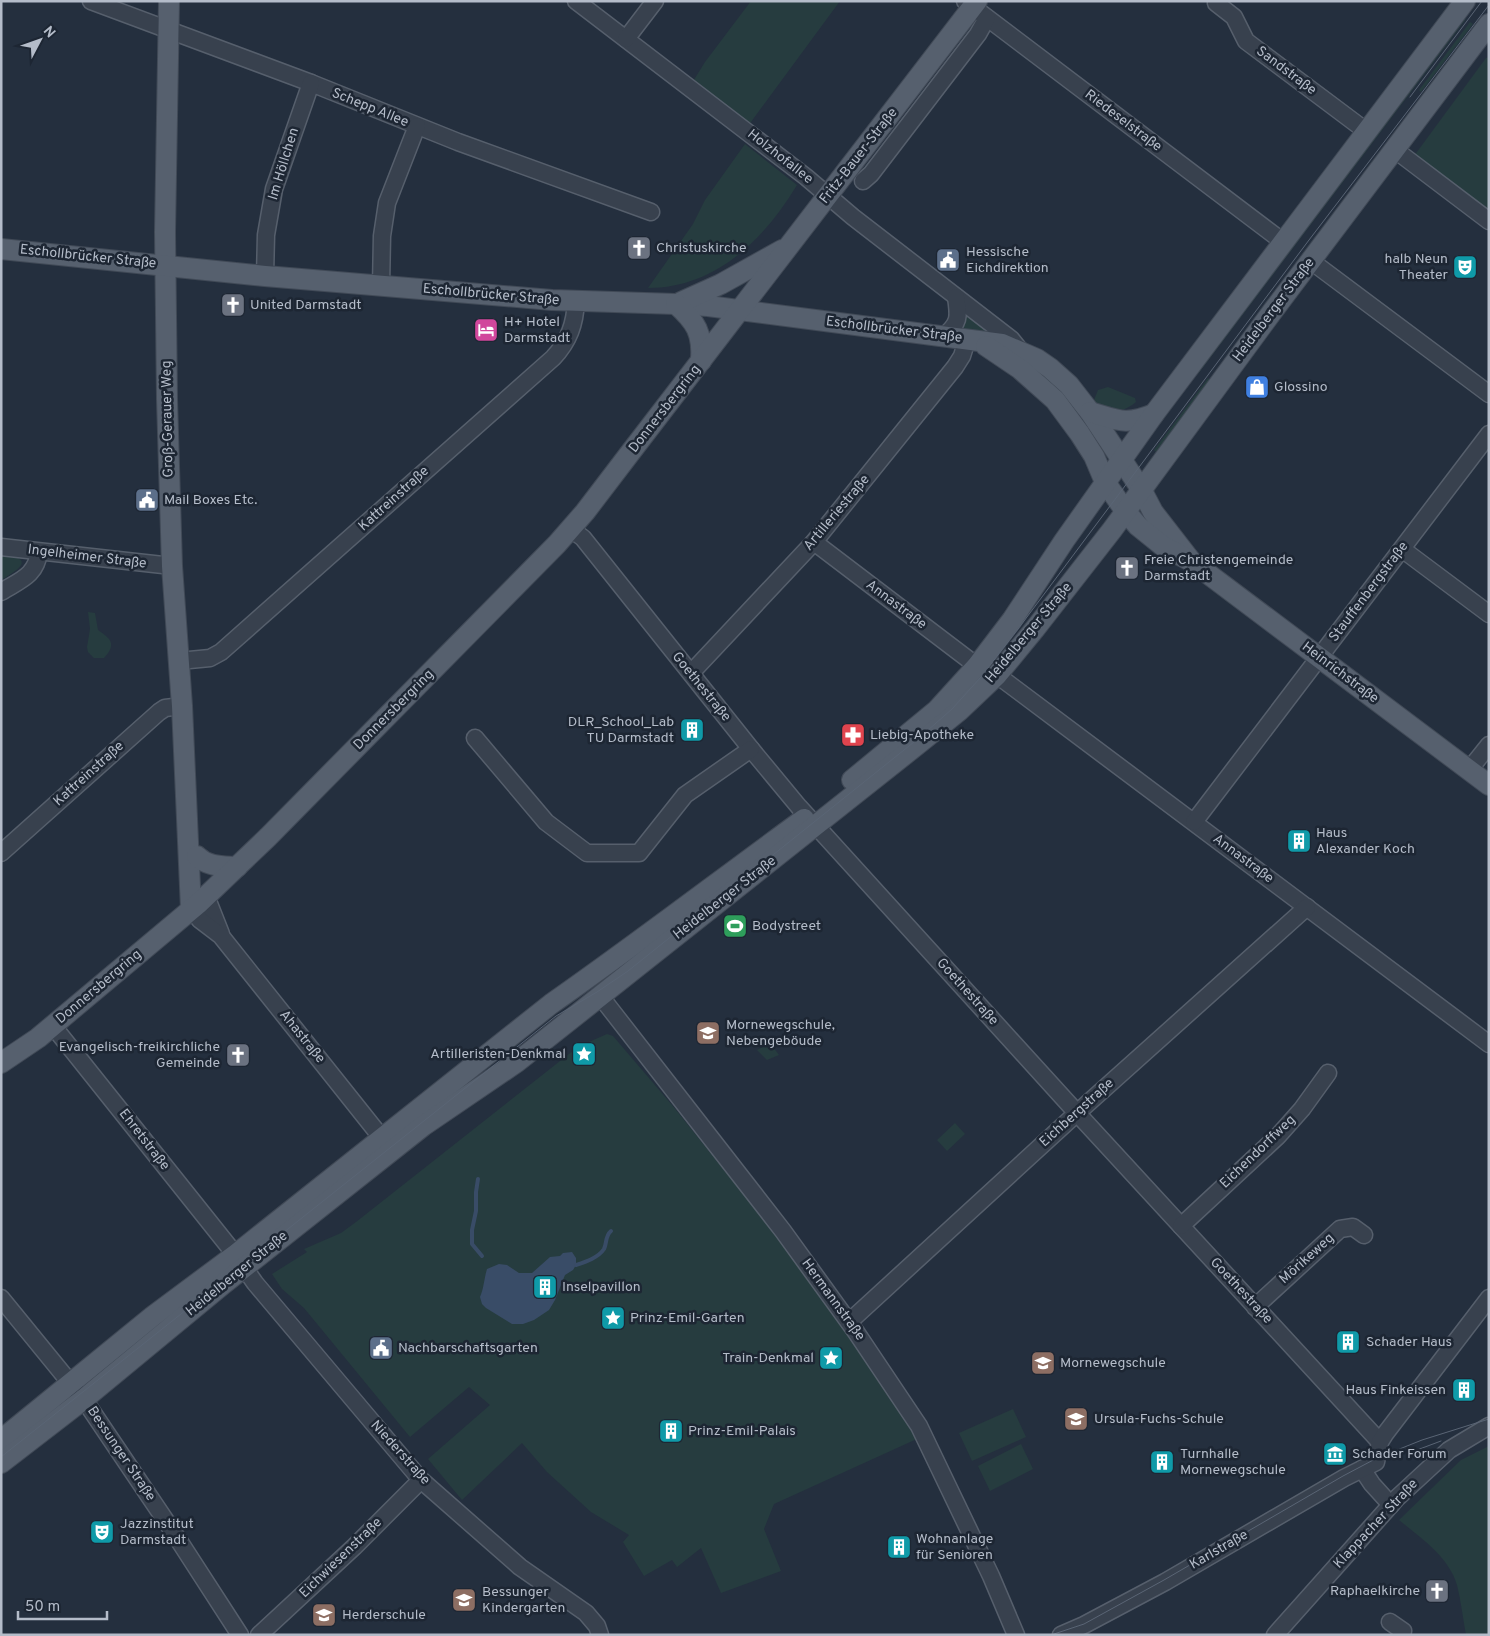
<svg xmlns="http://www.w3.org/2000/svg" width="1490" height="1636" viewBox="0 0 1490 1636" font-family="Overpass,sans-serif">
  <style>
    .green { fill: #263c3f }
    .water { fill: #394c67; fill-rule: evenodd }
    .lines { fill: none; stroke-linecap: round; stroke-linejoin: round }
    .stream { stroke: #394c67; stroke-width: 4 }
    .minor-casing { stroke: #565f6c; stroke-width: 19 }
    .major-casing { stroke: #414a57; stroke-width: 22 }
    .minor { stroke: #38414e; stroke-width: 16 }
    .major { stroke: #56606e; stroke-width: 20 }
    .tram { stroke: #5a6575; stroke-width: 1 }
    .labels { text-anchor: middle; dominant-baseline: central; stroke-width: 5; stroke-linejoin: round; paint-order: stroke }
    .street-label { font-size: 14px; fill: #b4bcc9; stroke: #1d2633 }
    .poi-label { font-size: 14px; fill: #b4bcc9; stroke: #1d2633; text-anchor: start }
  </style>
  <rect width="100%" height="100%" fill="#242f3e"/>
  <g class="green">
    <path d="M751 1H840L748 126 692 83 705 62Z"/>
    <path d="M1463 17 1466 19 1198 374 1195 372Z"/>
    <path d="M1470 22 1473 24 1421 92 1419 90Z"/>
    <path d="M1489 57V212L1414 156 1486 58Z"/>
    <path d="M745 144 797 185C764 240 715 288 648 288L693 224 705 200Z"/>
    <path d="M967 311 999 333 961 331Z"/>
    <path d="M1208 378 1210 380 1156 452 1154 450Z"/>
    <path d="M1108 387 1135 398 1136 402C1121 414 1114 412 1097 406L1094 400 1098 390Z"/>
    <path d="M1 554C36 558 20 569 1 580Z"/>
    <path d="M88 612 95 613 98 630C111 639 117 644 104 658H94L88 652 87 647 90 629Z"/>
    <path d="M607 1034 613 1036 672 1105 789 1251 919 1438 774 1504 764 1529 781 1571 721 1593 701 1548 677 1567 672 1560 644 1576 623 1542 629 1535 591 1512 547 1472 522 1443 462 1500 428 1459 490 1405 469 1387 410 1437 304 1308 282 1289 272 1274 307 1252 304 1249 341 1233 356 1222 574 1050 582 1045Z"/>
    <path d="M770 1043 779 1055 767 1060 757 1050Z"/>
    <path d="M955 1123 965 1134 947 1151 937 1140Z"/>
    <path d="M1013 1409 1026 1437 972 1461 959 1433Z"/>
    <path d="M1021 1444 1033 1469 990 1491 978 1466Z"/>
    <path d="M1489 1446V1635H1466C1463 1619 1461 1601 1457 1585 1449 1557 1421 1538 1399 1520L1461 1460Z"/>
  </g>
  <path class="water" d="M572 1252 576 1258V1265L573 1270 565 1275 555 1300 549 1310 534 1320 523 1324H512L486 1308 482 1304 480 1297C484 1288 484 1279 487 1269L499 1264 507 1265 519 1273H532L550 1257 560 1256 563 1253ZM544 1281 550 1284 551 1289 547 1294H542L538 1292 537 1285 540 1282Z"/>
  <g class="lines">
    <g class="stream">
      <path d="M478 1179 476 1192V1211L472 1230V1244L482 1256"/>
      <path d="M576 1265C585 1262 598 1258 604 1249 607 1243 605 1236 611 1231"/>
    </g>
    <defs>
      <g id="minor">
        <path d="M91 1 311 83 458 142 651 212"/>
        <path d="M576 1 806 177 853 217 1011 339 1019 349"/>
        <path d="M965 1 1282 241"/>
        <path d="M1216 3 1234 17 1246 41 1366 131"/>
        <path d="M626 39 655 1"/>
        <path d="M1394 149 1489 221"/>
        <path d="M863 181 871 174 978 34 987 18"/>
        <path d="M1311 261 1489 394"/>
        <path d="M265 276 266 235 274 189 311 83"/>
        <path d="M381 286 382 236 387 203 417 126"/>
        <path d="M943 337C960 323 959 317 956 297"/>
        <path d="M571 529 583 538 751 749 799 807 1077 1113 1380 1442"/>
        <path d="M814 542 977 666"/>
        <path d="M1 547 172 566"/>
        <path d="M1402 549 1489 614"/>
        <path d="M1 592C20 580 36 576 39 552"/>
        <path d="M179 661 210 658 221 652 553 358C569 341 575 324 576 301"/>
        <path d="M691 673 814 542 955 367 962 356 967 340"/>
        <path d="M997 675 1489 1044"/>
        <path d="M475 738 546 822 587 853H639L685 795 751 749"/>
        <path d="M1469 770 1489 745"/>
        <path d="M1194 822 1489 434"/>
        <path d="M1 853 159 712 165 708 182 706"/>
        <path d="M206 896 221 934"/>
        <path d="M191 909 200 920 221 936 389 1147"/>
        <path d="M601 997 783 1231 856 1332 919 1426 991 1576 1016 1635"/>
        <path d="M53 1026 234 1253 255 1283 421 1480 520 1567 586 1613 597 1626 600 1635"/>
        <path d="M1181 1226 1278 1136 1302 1109 1328 1073"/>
        <path d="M1 1298 85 1401 176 1536 240 1635"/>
        <path d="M1255 1307 1340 1229 1353 1227 1364 1235"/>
        <path d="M849 1322 1077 1113 1307 907"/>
        <path d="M1362 1469 1372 1484 1391 1505"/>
        <path d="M1390 1622 1403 1631 1402 1635"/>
        <path d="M259 1635 354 1547 421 1480"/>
        <path d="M1061 1635 1084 1625 1165 1582 1344 1478 1376 1462 1380 1442 1385 1434 1489 1298"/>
        <path d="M1275 1635 1397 1498 1449 1450 1489 1426"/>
      </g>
      <g id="major">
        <path d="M169 1 165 232 167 399 172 566 182 706 191 909"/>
        <path d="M1 249 265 276 552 300 676 304 708 306 1002 344 1037 359 1050 368 1069 385 1090 412 1141 489 1153 512 1191 561"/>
        <path d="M681 302 721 284 782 250"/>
        <path d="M676 304C696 322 703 333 701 361"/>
        <path d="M986 346 1020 369 1055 400 1080 434 1094 456 1105 482 1126 512 1138 526 1164 547 1191 561 1489 785"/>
        <path d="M1090 412C1118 420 1125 426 1154 414"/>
        <path d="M852 780 937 710 977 666 1012 620 1064 541 1154 414 1465 1"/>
        <path d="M197 856C208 867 222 866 237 867"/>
        <path d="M1 1063 38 1038 199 903 268 837 557 544 585 512 630 453 977 1"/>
        <path d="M1 1440 153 1316 235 1255 551 1004C637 944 720 880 804 819"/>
        <path d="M1 1463 84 1399 222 1285 423 1126 517 1062 922 741 959 711 997 675 1034 630 1112 530 1272 312 1489 24"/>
      </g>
    </defs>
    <use href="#minor" class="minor-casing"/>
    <use href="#major" class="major-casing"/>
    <use href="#minor" class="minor"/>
    <use href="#major" class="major"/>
    <g class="tram">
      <path d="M1410 97 1482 1"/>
      <path d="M1409 1453 1441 1441"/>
      <path d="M1 1457 556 1016 597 992 628 971 919 738 952 709 981 677 1018 629 1309 240 1489 5"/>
      <path d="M1051 1635 1084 1624 1164 1580 1343 1476 1377 1458 1422 1440 1489 1419"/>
    </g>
  </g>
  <defs>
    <symbol id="church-square" viewBox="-11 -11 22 22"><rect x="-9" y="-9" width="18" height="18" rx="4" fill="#6b7280" stroke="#1d2633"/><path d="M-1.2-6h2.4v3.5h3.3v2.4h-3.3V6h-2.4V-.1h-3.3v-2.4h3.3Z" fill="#fff"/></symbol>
    <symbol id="civic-square" viewBox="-11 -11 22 22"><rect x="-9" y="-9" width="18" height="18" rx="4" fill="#5c6f8a" stroke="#1d2633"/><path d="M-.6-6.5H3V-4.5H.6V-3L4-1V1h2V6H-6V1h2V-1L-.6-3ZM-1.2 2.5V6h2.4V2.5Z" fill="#fff"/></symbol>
    <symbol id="theatre-square" viewBox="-11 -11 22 22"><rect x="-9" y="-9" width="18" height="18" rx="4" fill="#0f9aa8" stroke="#1d2633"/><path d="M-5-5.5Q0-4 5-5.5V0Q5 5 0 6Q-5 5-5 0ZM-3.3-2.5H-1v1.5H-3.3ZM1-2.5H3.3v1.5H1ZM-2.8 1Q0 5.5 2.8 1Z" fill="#fff"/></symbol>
    <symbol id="hotel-square" viewBox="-11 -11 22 22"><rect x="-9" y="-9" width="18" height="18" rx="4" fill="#d1479c" stroke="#1d2633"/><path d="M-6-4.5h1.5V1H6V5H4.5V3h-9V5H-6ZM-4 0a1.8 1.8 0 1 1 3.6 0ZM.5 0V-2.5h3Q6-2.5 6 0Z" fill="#fff"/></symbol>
    <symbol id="shop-square" viewBox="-11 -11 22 22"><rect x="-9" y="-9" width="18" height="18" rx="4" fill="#3f7fe0" stroke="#1d2633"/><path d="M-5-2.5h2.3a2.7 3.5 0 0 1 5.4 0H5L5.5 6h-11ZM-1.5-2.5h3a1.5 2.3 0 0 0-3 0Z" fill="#fff"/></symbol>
    <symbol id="building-square" viewBox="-11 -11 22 22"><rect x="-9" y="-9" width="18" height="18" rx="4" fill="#0f9aa8" stroke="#1d2633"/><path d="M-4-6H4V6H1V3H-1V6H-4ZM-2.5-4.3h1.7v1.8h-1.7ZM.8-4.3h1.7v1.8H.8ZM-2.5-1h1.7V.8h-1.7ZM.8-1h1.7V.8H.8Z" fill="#fff"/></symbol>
    <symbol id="pharmacy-square" viewBox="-11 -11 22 22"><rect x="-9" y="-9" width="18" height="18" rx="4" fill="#e0444e" stroke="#1d2633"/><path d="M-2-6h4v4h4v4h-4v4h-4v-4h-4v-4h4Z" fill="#fff"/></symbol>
    <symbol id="stadium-square" viewBox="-11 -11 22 22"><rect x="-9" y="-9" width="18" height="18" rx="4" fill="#2e9e5b" stroke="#1d2633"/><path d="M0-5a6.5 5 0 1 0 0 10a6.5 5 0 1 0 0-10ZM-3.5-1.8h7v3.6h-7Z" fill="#fff"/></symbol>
    <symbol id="school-square" viewBox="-11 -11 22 22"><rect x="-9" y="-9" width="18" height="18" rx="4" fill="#8d6e63" stroke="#1d2633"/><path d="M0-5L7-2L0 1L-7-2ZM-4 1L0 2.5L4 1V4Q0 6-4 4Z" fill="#fff"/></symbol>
    <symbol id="sight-square" viewBox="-11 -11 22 22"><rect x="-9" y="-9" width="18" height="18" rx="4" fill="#0f9aa8" stroke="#1d2633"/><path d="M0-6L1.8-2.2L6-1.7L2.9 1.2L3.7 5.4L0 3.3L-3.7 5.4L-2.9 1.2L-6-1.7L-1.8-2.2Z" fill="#fff"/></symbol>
    <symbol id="museum-square" viewBox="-11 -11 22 22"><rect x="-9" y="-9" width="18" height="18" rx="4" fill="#0f9aa8" stroke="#1d2633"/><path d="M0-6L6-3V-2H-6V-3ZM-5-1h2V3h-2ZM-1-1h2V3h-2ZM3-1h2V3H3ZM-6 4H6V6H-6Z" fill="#fff"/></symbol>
  </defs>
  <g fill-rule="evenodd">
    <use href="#church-square" x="625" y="234" width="28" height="28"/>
    <use href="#civic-square" x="934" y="246" width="28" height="28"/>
    <use href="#theatre-square" x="1451" y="253" width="28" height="28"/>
    <use href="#church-square" x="219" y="291" width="28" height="28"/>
    <use href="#hotel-square" x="472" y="316" width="28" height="28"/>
    <use href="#shop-square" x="1243" y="373" width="28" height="28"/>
    <use href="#civic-square" x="133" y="486" width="28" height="28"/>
    <use href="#church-square" x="1113" y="554" width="28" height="28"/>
    <use href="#building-square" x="678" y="716" width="28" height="28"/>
    <use href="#pharmacy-square" x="839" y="721" width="28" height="28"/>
    <use href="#building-square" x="1285" y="827" width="28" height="28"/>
    <use href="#stadium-square" x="721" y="912" width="28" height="28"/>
    <use href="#school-square" x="694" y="1019" width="28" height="28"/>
    <use href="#sight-square" x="570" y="1040" width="28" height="28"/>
    <use href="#church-square" x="224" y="1041" width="28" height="28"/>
    <use href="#building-square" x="531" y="1273" width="28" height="28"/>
    <use href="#sight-square" x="599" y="1304" width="28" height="28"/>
    <use href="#building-square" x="1334" y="1328" width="28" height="28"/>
    <use href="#civic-square" x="367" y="1334" width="28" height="28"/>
    <use href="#sight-square" x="817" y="1344" width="28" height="28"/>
    <use href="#school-square" x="1029" y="1349" width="28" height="28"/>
    <use href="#building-square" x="1450" y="1376" width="28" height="28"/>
    <use href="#school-square" x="1062" y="1405" width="28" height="28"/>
    <use href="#building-square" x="657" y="1417" width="28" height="28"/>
    <use href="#museum-square" x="1321" y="1440" width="28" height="28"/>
    <use href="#building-square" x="1148" y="1448" width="28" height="28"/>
    <use href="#theatre-square" x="88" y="1518" width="28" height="28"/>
    <use href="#building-square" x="885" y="1533" width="28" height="28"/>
    <use href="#church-square" x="1423" y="1577" width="28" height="28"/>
    <use href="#school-square" x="450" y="1586" width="28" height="28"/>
    <use href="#school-square" x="310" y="1601" width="28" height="28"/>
  </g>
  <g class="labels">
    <g class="street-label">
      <text transform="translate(1286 71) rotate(37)">Sandstraße</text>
      <text transform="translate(370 108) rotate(22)">Schepp Allee</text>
      <text transform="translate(1123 121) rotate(37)">Riedeselstraße</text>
      <text transform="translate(859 156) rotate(-52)">Fritz-Bauer-Straße</text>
      <text transform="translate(780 157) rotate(38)">Holzhofallee</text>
      <text transform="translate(284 164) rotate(-73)">Im Höllchen</text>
      <text transform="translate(88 257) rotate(6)">Eschollbrücker Straße</text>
      <text transform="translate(491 295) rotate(5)">Eschollbrücker Straße</text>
      <text transform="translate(1274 310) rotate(-53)">Heidelberger Straße</text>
      <text transform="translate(894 330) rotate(7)">Eschollbrücker Straße</text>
      <text transform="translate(665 409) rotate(-52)">Donnersbergring</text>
      <text transform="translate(168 419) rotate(-91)">Groß-Gerauer Weg</text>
      <text transform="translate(394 499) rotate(-42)">Kattreinstraße</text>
      <text transform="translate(837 513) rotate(-50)">Artilleriestraße</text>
      <text transform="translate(87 557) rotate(7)">Ingelheimer Straße</text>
      <text transform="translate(1369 592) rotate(-53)">Stauffenbergstraße</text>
      <text transform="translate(896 605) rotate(37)">Annastraße</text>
      <text transform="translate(1029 633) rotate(-50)">Heidelberger Straße</text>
      <text transform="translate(1340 673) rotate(37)">Heinrichstraße</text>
      <text transform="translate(701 687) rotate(51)">Goethestraße</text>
      <text transform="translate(394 710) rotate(-45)">Donnersbergring</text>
      <text transform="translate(89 774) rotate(-42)">Kattreinstraße</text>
      <text transform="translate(1243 859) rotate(37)">Annastraße</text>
      <text transform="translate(725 898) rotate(-38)">Heidelberger Straße</text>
      <text transform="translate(99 987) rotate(-40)">Donnersbergring</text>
      <text transform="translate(967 992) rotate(48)">Goethestraße</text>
      <text transform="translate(302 1037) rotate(51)">Ahastraße</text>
      <text transform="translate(1077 1113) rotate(-42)">Eichbergstraße</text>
      <text transform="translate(144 1140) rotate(52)">Ehretstraße</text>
      <text transform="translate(1258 1152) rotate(-44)">Eichendorffweg</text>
      <text transform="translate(1307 1259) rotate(-42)">Mörikeweg</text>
      <text transform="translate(237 1274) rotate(-39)">Heidelberger Straße</text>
      <text transform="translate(1241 1291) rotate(47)">Goethestraße</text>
      <text transform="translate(833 1300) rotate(54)">Hermannstraße</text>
      <text transform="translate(400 1453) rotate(48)">Niederstraße</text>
      <text transform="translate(121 1454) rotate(56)">Bessunger Straße</text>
      <text transform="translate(1376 1524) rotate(-47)">Klappacher Straße</text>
      <text transform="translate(1219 1550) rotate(-30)">Karlstraße</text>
      <text transform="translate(341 1558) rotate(-44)">Eichwiesenstraße</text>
    </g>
    <g class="poi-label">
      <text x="656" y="248">Christuskirche</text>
      <text x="966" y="252">Hessische<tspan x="966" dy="16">Eichdirektion</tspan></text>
      <text x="1448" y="259" text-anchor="end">halb Neun<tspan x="1448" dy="16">Theater</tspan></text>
      <text x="250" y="305">United Darmstadt</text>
      <text x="504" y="322">H+ Hotel<tspan x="504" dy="16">Darmstadt</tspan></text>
      <text x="1274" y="387">Glossino</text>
      <text x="164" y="500">Mail Boxes Etc.</text>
      <text x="1144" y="560">Freie Christengemeinde<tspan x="1144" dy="16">Darmstadt</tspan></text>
      <text x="674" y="722" text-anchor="end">DLR_School_Lab<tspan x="674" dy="16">TU Darmstadt</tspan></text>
      <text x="870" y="735">Liebig-Apotheke</text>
      <text x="1316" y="833">Haus<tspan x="1316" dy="16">Alexander Koch</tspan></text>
      <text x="752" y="926">Bodystreet</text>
      <text x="726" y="1025">Mornewegschule,<tspan x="726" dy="16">Nebengeböude</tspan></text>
      <text x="220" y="1047" text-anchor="end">Evangelisch-freikirchliche<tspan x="220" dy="16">Gemeinde</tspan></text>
      <text x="566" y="1054" text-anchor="end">Artilleristen-Denkmal</text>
      <text x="562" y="1287">Inselpavillon</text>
      <text x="630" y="1318">Prinz-Emil-Garten</text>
      <text x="1366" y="1342">Schader Haus</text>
      <text x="398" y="1348">Nachbarschaftsgarten</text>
      <text x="814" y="1358" text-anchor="end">Train-Denkmal</text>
      <text x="1060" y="1363">Mornewegschule</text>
      <text x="1446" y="1390" text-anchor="end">Haus Finkeissen</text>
      <text x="1094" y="1419">Ursula-Fuchs-Schule</text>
      <text x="688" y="1431">Prinz-Emil-Palais</text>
      <text x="1180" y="1454">Turnhalle<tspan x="1180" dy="16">Mornewegschule</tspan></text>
      <text x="1352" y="1454">Schader Forum</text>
      <text x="120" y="1524">Jazzinstitut<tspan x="120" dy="16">Darmstadt</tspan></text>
      <text x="916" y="1539">Wohnanlage<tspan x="916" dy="16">für Senioren</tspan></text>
      <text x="1420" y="1591" text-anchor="end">Raphaelkirche</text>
      <text x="482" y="1592">Bessunger<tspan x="482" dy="16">Kindergarten</tspan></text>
      <text x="342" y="1615">Herderschule</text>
    </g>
  </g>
  <rect width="1490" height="1636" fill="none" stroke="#b4bcc9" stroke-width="5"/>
  <g transform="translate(40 40) rotate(49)" stroke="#1d2633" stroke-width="4" paint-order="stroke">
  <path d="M0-4L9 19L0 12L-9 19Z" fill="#b4bcc9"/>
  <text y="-8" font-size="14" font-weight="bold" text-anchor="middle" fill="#b4bcc9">N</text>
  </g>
  <path d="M18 1611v8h89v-8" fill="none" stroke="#b4bcc9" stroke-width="2.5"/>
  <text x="25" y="1611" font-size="15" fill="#b4bcc9" stroke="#1d2633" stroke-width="4" paint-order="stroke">50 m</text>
</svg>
